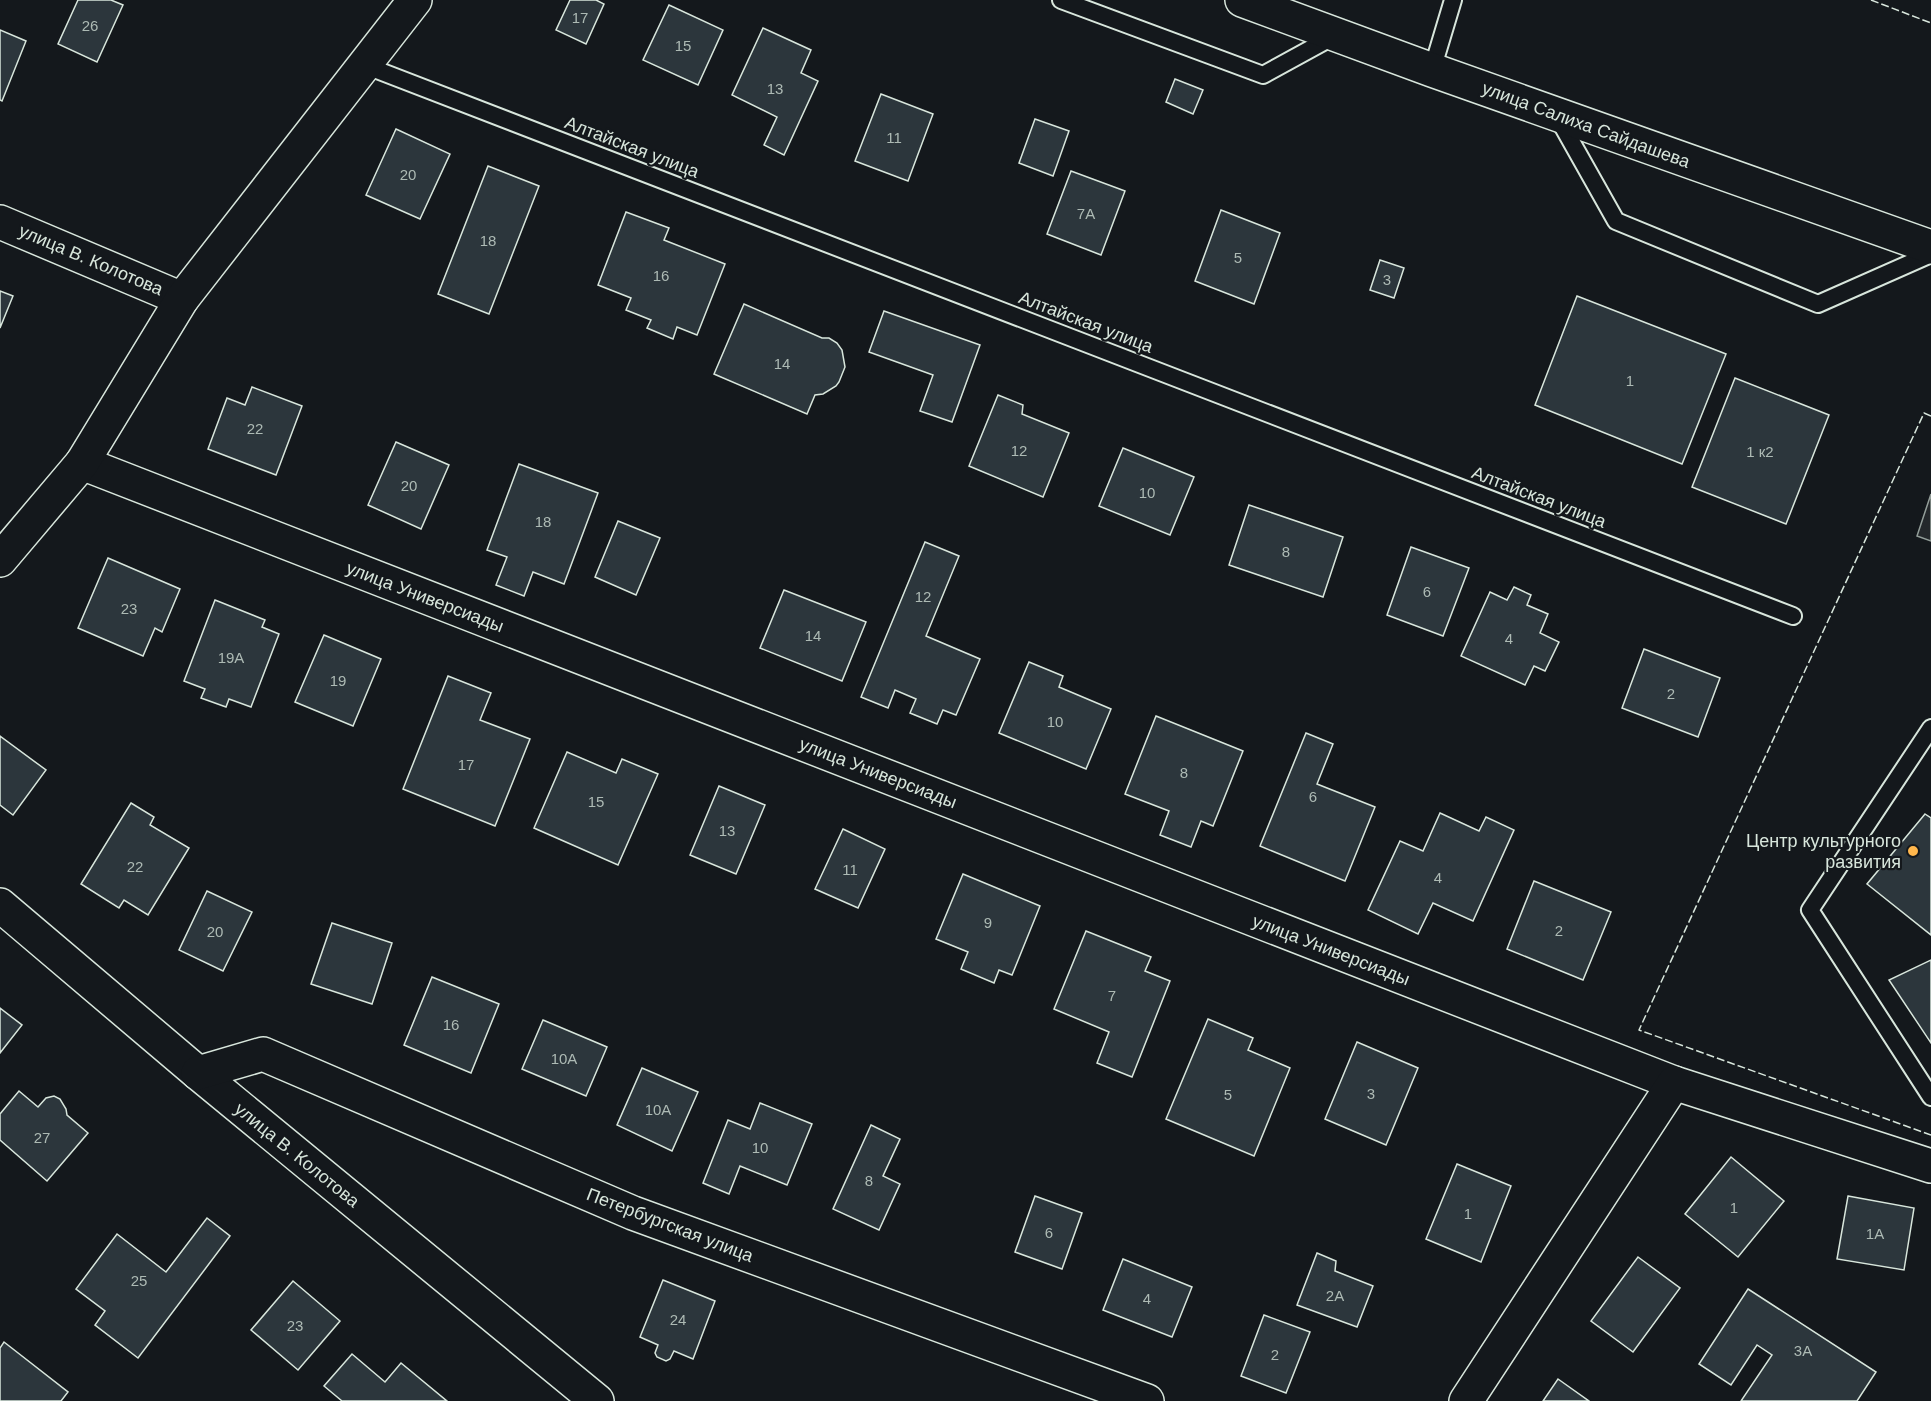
<svg xmlns="http://www.w3.org/2000/svg" width="1931" height="1401" viewBox="0 0 1931 1401" font-family="Helvetica,sans-serif">
  <style>
    .parking { fill: #24282b; stroke: #939e99; stroke-width: 1.5 }
    .building { fill: #2c363c; stroke: #d8e6dc; stroke-width: 1.5 }
    .lines { fill: none; stroke-linecap: round; stroke-linejoin: round }
    .service-casing { stroke: #d8e6dc; stroke-width: 20 }
    .minor-casing { stroke: #d8e6dc; stroke-width: 36 }
    .tertiary-casing { stroke: #d8e6dc; stroke-width: 36 }
    .service { stroke: #14181c; stroke-width: 16 }
    .minor { stroke: #14181c; stroke-width: 33 }
    .tertiary { stroke: #14181c; stroke-width: 33 }
    .fence { stroke: #d8e6dc; stroke-width: 1.5; stroke-dasharray: 8 3; stroke-linecap: butt }
    .poi-dot { fill: #ffb74d; stroke: #14181c; stroke-width: 2 }
    .labels { text-anchor: middle; dominant-baseline: central; stroke-width: 4.5; stroke-linejoin: round; paint-order: stroke }
    .number-label { font-size: 15px; fill: #adbab4 }
    .street-label { font-size: 18px; fill: #d8e6dc; stroke: #14181c }
    .poi-label { font-size: 18px; fill: #d8e6dc; stroke: #14181c; text-anchor: end }
  </style>
  <rect width="100%" height="100%" fill="#14181c"/>
  <path class="parking" d="M1931 494V541L1917 536Z"/>
  <g class="building">
    <path d="M78 0H111L123 5 97 62 58 44Z"/>
    <path d="M570 0H596L604 4 586 44 556 30Z"/>
    <path d="M669 5 723 30 698 85 643 60Z"/>
    <path d="M763 28 811 50 801 73 818 81 784 155 764 145 777 117 732 95Z"/>
    <path d="M0 30 26 41 2 101 0 100Z"/>
    <path d="M1175 79 1203 90 1193 114 1166 102Z"/>
    <path d="M881 94 933 114 908 181 855 161Z"/>
    <path d="M1035 119 1069 131 1053 176 1019 163Z"/>
    <path d="M396 129 450 154 420 219 366 195Z"/>
    <path d="M488 166 539 186 489 314 438 294Z"/>
    <path d="M1071 171 1125 191 1101 255 1047 234Z"/>
    <path d="M1221 210 1280 233 1254 304 1195 281Z"/>
    <path d="M626 212 669 228 664 240 725 264 697 335 677 327 673 339 647 328 651 320 626 310 631 298 598 285Z"/>
    <path d="M1380 260 1404 268 1394 298 1370 290Z"/>
    <path d="M0 291 13 296 0 328Z"/>
    <path d="M1577 296 1726 354 1682 464 1535 405Z"/>
    <path d="M744 304 822 338H829L837 343 842 350 845 367 839 382 836 386 823 394 815 395 807 414 714 374Z"/>
    <path d="M884 311 980 345 952 422 920 411 933 375 869 352Z"/>
    <path d="M1735 378 1829 415 1786 524 1692 487Z"/>
    <path d="M252 387 302 406 276 475 208 449 227 398 245 405Z"/>
    <path d="M998 395 1023 405 1022 414 1069 433 1043 497 969 466Z"/>
    <path d="M396 442 449 465 421 529 368 505Z"/>
    <path d="M1123 448 1194 477 1170 535 1099 506Z"/>
    <path d="M519 464 598 493 564 584 533 572 524 596 496 585 507 557 487 550Z"/>
    <path d="M1249 505 1343 537 1323 597 1229 565Z"/>
    <path d="M618 521 660 538 636 595 595 577Z"/>
    <path d="M925 542 959 556 926 636 980 659 956 715 943 710 937 724 910 713 916 699 895 690 888 708 861 697Z"/>
    <path d="M1411 547 1469 568 1443 636 1387 615Z"/>
    <path d="M108 558 180 589 162 632 155 628 143 656 78 628Z"/>
    <path d="M1514 587 1531 595 1527 605 1548 614 1540 633 1559 642 1545 671 1534 666 1525 685 1461 656 1490 592 1507 600Z"/>
    <path d="M784 590 866 622 842 681 760 648Z"/>
    <path d="M215 600 265 620 262 627 279 634 251 707 229 699 226 707 201 698 205 689 184 681Z"/>
    <path d="M324 635 381 659 353 726 295 702Z"/>
    <path d="M1644 649 1720 678 1698 737 1622 708Z"/>
    <path d="M1029 662 1063 676 1059 687 1111 709 1086 769 999 733Z"/>
    <path d="M448 676 491 693 480 720 530 739 495 826 403 789Z"/>
    <path d="M1156 716 1243 751 1213 826 1201 821 1191 847 1160 835 1169 811 1125 794Z"/>
    <path d="M1306 733 1333 744 1317 784 1375 807 1345 881 1260 846Z"/>
    <path d="M0 736 46 770 13 815 0 805Z"/>
    <path d="M567 752 616 773 622 759 658 774 618 865 534 828Z"/>
    <path d="M719 786 765 805 736 874 690 855Z"/>
    <path d="M131 803 154 817 150 825 189 848 148 915 124 900 119 908 81 884Z"/>
    <path d="M1440 813 1479 831 1486 817 1514 830 1473 921 1433 903 1418 934 1368 910 1400 841 1423 851Z"/>
    <path d="M1925 814 1931 818V935L1867 884Z"/>
    <path d="M843 829 885 849 858 908 815 889Z"/>
    <path d="M963 874 1040 906 1012 975 999 970 994 983 961 969 968 952 936 939Z"/>
    <path d="M1534 881 1611 912 1583 980 1507 949Z"/>
    <path d="M207 891 252 912 223 971 179 950Z"/>
    <path d="M332 923 392 943 372 1004 311 984Z"/>
    <path d="M1086 931 1151 957 1145 971 1170 981 1132 1077 1097 1063 1109 1032 1054 1009Z"/>
    <path d="M1931 960V1043L1889 980Z"/>
    <path d="M432 977 499 1004 471 1073 404 1045Z"/>
    <path d="M0 1008 22 1025 0 1053Z"/>
    <path d="M1208 1019 1253 1038 1248 1050 1290 1068 1254 1156 1166 1119Z"/>
    <path d="M543 1020 607 1047 586 1096 522 1069Z"/>
    <path d="M1357 1042 1418 1068 1386 1145 1325 1119Z"/>
    <path d="M642 1068 698 1092 672 1151 617 1125Z"/>
    <path d="M19 1091 38 1107 46 1098 54 1096 60 1099 66 1109 67 1115 88 1133 47 1181 0 1140V1114Z"/>
    <path d="M760 1103 812 1124 787 1185 740 1166 729 1194 703 1183 728 1120 750 1129Z"/>
    <path d="M871 1125 900 1139 883 1176 900 1184 879 1230 833 1209Z"/>
    <path d="M1731 1157 1784 1201 1738 1257 1685 1214Z"/>
    <path d="M1457 1164 1511 1186 1481 1262 1426 1239Z"/>
    <path d="M1035 1196 1082 1213 1062 1269 1015 1252Z"/>
    <path d="M1848 1196 1914 1208 1904 1270 1837 1259Z"/>
    <path d="M207 1218 230 1236 138 1358 95 1325 105 1311 76 1289 117 1234 166 1272Z"/>
    <path d="M1317 1253 1336 1261 1335 1271 1373 1286 1357 1327 1297 1305Z"/>
    <path d="M1638 1257 1680 1288 1633 1352 1591 1321Z"/>
    <path d="M1123 1259 1192 1287 1172 1337 1103 1310Z"/>
    <path d="M663 1280 715 1301 693 1359 674 1351 670 1359 666 1361 657 1357 655 1353 658 1345 640 1337Z"/>
    <path d="M293 1281 340 1321 298 1370 251 1330Z"/>
    <path d="M1748 1289 1876 1372 1857 1401H1741L1772 1355 1757 1345 1731 1385 1699 1364Z"/>
    <path d="M1264 1315 1310 1332 1286 1393 1241 1376Z"/>
    <path d="M4 1342 68 1392 61 1401H0V1348Z"/>
    <path d="M352 1354 385 1382 401 1363 447 1401H342L324 1386Z"/>
    <path d="M1558 1379 1589 1401H1543Z"/>
  </g>
  <g class="lines">
    <defs>
      <g id="service">
        <path d="M1061 0 1263 75 1336 35"/>
        <path d="M364 65 1793 616"/>
        <path d="M1432 70 1453 0"/>
        <path d="M1558 118 1616 221 1818 304 1931 254"/>
        <path d="M1931 728 1810 910 1931 1097"/>
      </g>
      <g id="minor">
        <path d="M0 222 182 299"/>
        <path d="M82 463 1674 1083"/>
        <path d="M0 560 82 463 182 299 415 0"/>
        <path d="M0 905 198 1073 597 1401"/>
        <path d="M198 1073 263 1054 633 1213 1147 1401"/>
        <path d="M1466 1401 1674 1083 1931 1166"/>
      </g>
      <path id="tertiary" d="M1242 0 1432 70 1931 247"/>
    </defs>
    <use href="#service" class="service-casing"/>
    <use href="#minor" class="minor-casing"/>
    <use href="#tertiary" class="tertiary-casing"/>
    <use href="#service" class="service"/>
    <use href="#minor" class="minor"/>
    <use href="#tertiary" class="tertiary"/>
    <g class="fence">
      <path d="M1871 0 1931 23"/>
      <path d="M1931 416 1924 413 1639 1030 1931 1135"/>
    </g>
  </g>
  <circle class="poi-dot" cx="1913" cy="851" r="6"/>
  <g class="labels">
    <g class="number-label">
      <text x="580" y="17">17</text>
      <text x="90" y="25">26</text>
      <text x="683" y="45">15</text>
      <text x="775" y="88">13</text>
      <text x="894" y="137">11</text>
      <text x="408" y="174">20</text>
      <text x="1086" y="213">7А</text>
      <text x="488" y="240">18</text>
      <text x="1238" y="257">5</text>
      <text x="661" y="275">16</text>
      <text x="1387" y="279">3</text>
      <text x="782" y="363">14</text>
      <text x="1630" y="380">1</text>
      <text x="255" y="428">22</text>
      <text x="1019" y="450">12</text>
      <text x="1760" y="451">1 к2</text>
      <text x="409" y="485">20</text>
      <text x="1147" y="492">10</text>
      <text x="543" y="521">18</text>
      <text x="1286" y="551">8</text>
      <text x="1427" y="591">6</text>
      <text x="923" y="596">12</text>
      <text x="129" y="608">23</text>
      <text x="813" y="635">14</text>
      <text x="1509" y="638">4</text>
      <text x="231" y="657">19А</text>
      <text x="338" y="680">19</text>
      <text x="1671" y="693">2</text>
      <text x="1055" y="721">10</text>
      <text x="466" y="764">17</text>
      <text x="1184" y="772">8</text>
      <text x="1313" y="796">6</text>
      <text x="596" y="801">15</text>
      <text x="727" y="830">13</text>
      <text x="135" y="866">22</text>
      <text x="850" y="869">11</text>
      <text x="1438" y="877">4</text>
      <text x="988" y="922">9</text>
      <text x="1559" y="930">2</text>
      <text x="215" y="931">20</text>
      <text x="1112" y="995">7</text>
      <text x="451" y="1024">16</text>
      <text x="564" y="1058">10А</text>
      <text x="1371" y="1093">3</text>
      <text x="1228" y="1094">5</text>
      <text x="658" y="1109">10А</text>
      <text x="42" y="1137">27</text>
      <text x="760" y="1147">10</text>
      <text x="869" y="1180">8</text>
      <text x="1734" y="1207">1</text>
      <text x="1468" y="1213">1</text>
      <text x="1049" y="1232">6</text>
      <text x="1875" y="1233">1А</text>
      <text x="139" y="1280">25</text>
      <text x="1335" y="1295">2А</text>
      <text x="1147" y="1298">4</text>
      <text x="678" y="1319">24</text>
      <text x="295" y="1325">23</text>
      <text x="1803" y="1350">3А</text>
      <text x="1275" y="1354">2</text>
    </g>
    <g class="street-label">
      <text transform="translate(1586 125) rotate(20)">улица Салиха Сайдашева</text>
      <text transform="translate(632 147) rotate(21)">Алтайская улица</text>
      <text transform="translate(91 260) rotate(23)">улица В. Колотова</text>
      <text transform="translate(1086 322) rotate(21)">Алтайская улица</text>
      <text transform="translate(1539 497) rotate(21)">Алтайская улица</text>
      <text transform="translate(425 597) rotate(21)">улица Универсиады</text>
      <text transform="translate(878 773) rotate(21)">улица Универсиады</text>
      <text transform="translate(1331 950) rotate(21)">улица Универсиады</text>
      <text transform="translate(297 1155) rotate(39)">улица В. Колотова</text>
      <text transform="translate(670 1225) rotate(21)">Петербургская улица</text>
    </g>
    <g class="poi-label">
      <text x="1901" y="841">Центр культурного<tspan x="1901" dy="21">развития</tspan></text>
    </g>
  </g>
</svg>
